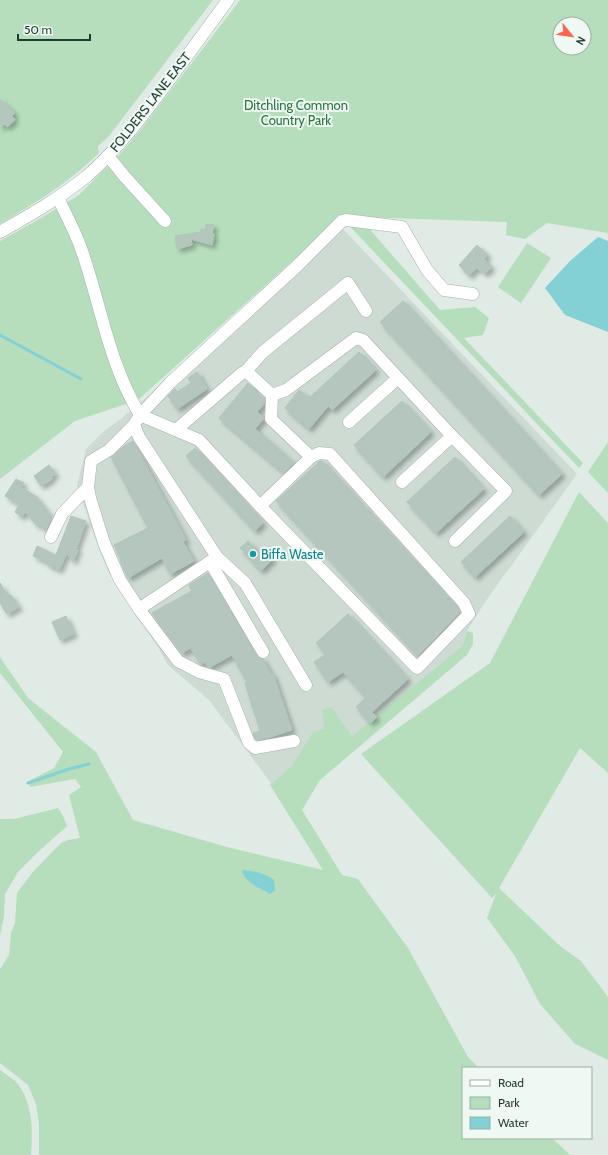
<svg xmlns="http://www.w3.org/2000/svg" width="608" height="1155" viewBox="0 0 608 1155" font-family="Cabin,sans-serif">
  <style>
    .built { fill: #cddbd3 }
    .green { fill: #b6debc; fill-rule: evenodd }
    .water { fill: #83d1d4 }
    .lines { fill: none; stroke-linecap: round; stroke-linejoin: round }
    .stream { stroke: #83d1d4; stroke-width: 3 }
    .building { fill: #b4c6bd; stroke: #b1c5bb; filter: url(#shadow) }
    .minor-casing { stroke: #a2b3ab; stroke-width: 13 }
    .minor { stroke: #fff; stroke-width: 12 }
    .culture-dot { fill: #0f9aa8; stroke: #eff8f3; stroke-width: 1.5 }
    .labels { text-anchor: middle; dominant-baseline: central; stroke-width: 4; stroke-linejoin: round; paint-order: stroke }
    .street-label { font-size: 13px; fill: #1f3c31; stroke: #eff8f3 }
    .park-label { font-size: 13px; fill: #27753c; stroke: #eff8f3 }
    .culture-label { font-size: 13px; fill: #0d838f; stroke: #eff8f3; text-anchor: start }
  </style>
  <defs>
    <filter id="shadow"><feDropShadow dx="3.5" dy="3.5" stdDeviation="2" flood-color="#0004"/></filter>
  </defs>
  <rect width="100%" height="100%" fill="#dfebe4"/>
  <path class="built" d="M340 226 577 474 483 605 467 631 462 646 352 736 288 806 209 700 168 665 158 647 108 571 101 555 77 486 86 449 102 433 123 417 299 270Z"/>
  <g class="green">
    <path d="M0 0H213L109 136 98 146 99 153C68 183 37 202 0 224Z"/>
    <path d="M240 0H608V233L547 223 525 239 506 235 507 222 359 217 440 310 475 307 489 318 483 335 464 338 583 463 579 468 339 215 307 248 138 400 75 421 0 479V241L41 218 79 195 122 152 142 128ZM560 24H584V48H560Z"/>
    <path d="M527 243 551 258 521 303 498 287Z"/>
    <path d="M608 442V493L588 472Z"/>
    <path d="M579 492 608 523V773L580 748 499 888 560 946 581 961 608 997V1060L575 1044 540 1004 515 956 487 918 496 894 492 898 361 754 490 663Z"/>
    <path d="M467 631 473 633V644L467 655 320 780 302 810 342 875 358 879 408 948 468 1057 479 1068H463V1138H552L570 1155H39V1124L36 1104 28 1085 0 1063V969L9 955 11 933 15 923 17 893 32 873 61 843 68 840 80 838 69 795 81 787 75 779 30 787 29 781 54 768 63 752 0 673V657L28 698 96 752 133 820 227 847 323 870 270 785 292 766 313 732 324 729 322 710 331 707 352 736 462 646Z"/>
    <path d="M58 808 63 816 67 826 39 851 18 872 5 894 4 916 0 936V819H14Z"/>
    <path d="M0 1070C5 1074 13 1078 17 1083 33 1103 33 1131 31 1155H0Z"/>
  </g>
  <g class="water">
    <path d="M598 237 608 241V332L565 315 545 288 570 261Z"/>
    <path d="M242 870C254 871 264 873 274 880L275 890 270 894C260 888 244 882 242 870Z"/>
  </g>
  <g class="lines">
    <g class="stream">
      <path d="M0 335 81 379"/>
      <path d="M28 783 69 769 89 764"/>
    </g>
  </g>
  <g class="building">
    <path d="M0 99 15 113 12 116 15 120 7 127 4 124 0 128Z"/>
    <path d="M206 224 214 225 212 233 214 234 212 245 191 239 192 245 177 249 175 236 201 232V229L205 230Z"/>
    <path d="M477 245 488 255 484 259 492 267 485 274 477 268 469 276 459 265Z"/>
    <path d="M403 301 562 474 539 495 380 322Z"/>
    <path d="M359 352 376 370 332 410 328 406 309 429 285 408 299 390 309 398Z"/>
    <path d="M197 372 207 389 177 409 168 396 175 389 177 392 191 383 188 378Z"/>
    <path d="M248 383 254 389 253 390 264 399V404L257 412 264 418 255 429 294 463 284 473 219 418Z"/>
    <path d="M402 401 431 432 383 477 354 445Z"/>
    <path d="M133 441 186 540 183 542 194 561 170 574 162 558 128 578 120 561H122L114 545 148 528 111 457 124 446Z"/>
    <path d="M195 448 263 523 255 531 186 456Z"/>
    <path d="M455 457 484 489 436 533 407 502Z"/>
    <path d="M320 461H322L459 610 460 612 418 656 276 501Z"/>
    <path d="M49 465 56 474 51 477 52 479 41 486 34 476Z"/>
    <path d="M16 479 24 483 21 487 37 497 52 517 45 531 40 524 37 526 25 511 22 517 15 512 19 505 5 496Z"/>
    <path d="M71 516 86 521 76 549 78 550 73 562 67 553 59 570 46 564 47 562 33 556 37 546 56 555Z"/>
    <path d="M510 516 524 532 475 577 461 562Z"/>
    <path d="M248 541 261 556 266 552 273 559 261 571 240 548Z"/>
    <path d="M208 573 257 656 259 658 263 659 271 674H273L292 730 267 738 257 740 255 738 253 733 260 731 245 683 247 682 232 655 210 667H208L205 662 200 664 191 648 182 653 168 635 162 625 161 626 152 613 192 591 189 585Z"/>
    <path d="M0 583 8 596 11 595 19 607 7 614 0 603Z"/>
    <path d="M348 614 408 679 372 712 377 717 370 723 356 707 366 697 343 672 328 682 314 662 326 654 316 643Z"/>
    <path d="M66 616 74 634 60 640 52 622Z"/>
  </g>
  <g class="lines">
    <defs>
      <g id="minor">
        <path d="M108 156 125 177 165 221"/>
        <path d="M58 198C66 215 76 233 82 251 101 306 109 364 140 415L134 425 109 450 91 461 88 487 90 498 104 543 120 580 139 609 178 661 199 672 224 679 249 743 255 748 294 741"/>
        <path d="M0 232C30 215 60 198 87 176 117 150 141 118 165 86 186 57 207 29 228 0"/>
        <path d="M246 371 263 352 348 283 366 311"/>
        <path d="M272 395 286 390 356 338 363 340 452 436 506 491 455 541"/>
        <path d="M349 422 398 378"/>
        <path d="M134 425 139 437 217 557"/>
        <path d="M176 430 242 373 246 371 272 395 271 419 311 457 319 453 330 454 464 603 469 614 417 668 260 506"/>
        <path d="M311 457 260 506 199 440 140 415 171 382 297 266 342 221 346 220 402 227 427 270 444 290 473 294"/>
        <path d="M402 482 452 436"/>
        <path d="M51 537 62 514 88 487"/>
        <path d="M210 562 263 652"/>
        <path d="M139 609 217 557 245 583 306 685"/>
      </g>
    </defs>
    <use href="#minor" class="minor-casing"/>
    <use href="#minor" class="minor"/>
  </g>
  <circle class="culture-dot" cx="253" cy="554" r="4"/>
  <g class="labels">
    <g class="street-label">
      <text transform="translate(150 102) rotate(-52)">FOLDERS LANE EAST</text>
    </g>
    <g class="park-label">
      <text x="296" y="105">Ditchling Common<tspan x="296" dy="15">Country Park</tspan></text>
    </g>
    <g class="culture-label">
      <text x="261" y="554">Biffa Waste</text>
    </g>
  </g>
  <rect x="462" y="1067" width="130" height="72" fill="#eff8f3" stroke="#9cada5"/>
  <rect x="470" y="1080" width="20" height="6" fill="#ffffff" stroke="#9cada5"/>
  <text x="498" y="1087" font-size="12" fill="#1f3c31">Road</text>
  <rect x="470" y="1097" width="20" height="12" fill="#b6debc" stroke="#9cada5"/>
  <text x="498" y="1107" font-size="12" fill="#1f3c31">Park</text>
  <rect x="470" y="1117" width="20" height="12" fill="#83d1d4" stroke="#9cada5"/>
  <text x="498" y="1127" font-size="12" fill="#1f3c31">Water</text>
  <g transform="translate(572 36) rotate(119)"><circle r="19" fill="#eff8f3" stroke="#9cada5"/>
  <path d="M0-3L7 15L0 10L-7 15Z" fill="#fa654e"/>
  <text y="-6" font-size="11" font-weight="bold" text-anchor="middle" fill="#1f3c31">N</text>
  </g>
  <path d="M18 34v6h72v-6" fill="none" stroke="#1f3c31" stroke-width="2"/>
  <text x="24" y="34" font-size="12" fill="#1f3c31" stroke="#eff8f3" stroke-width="3" paint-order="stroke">50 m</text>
</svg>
